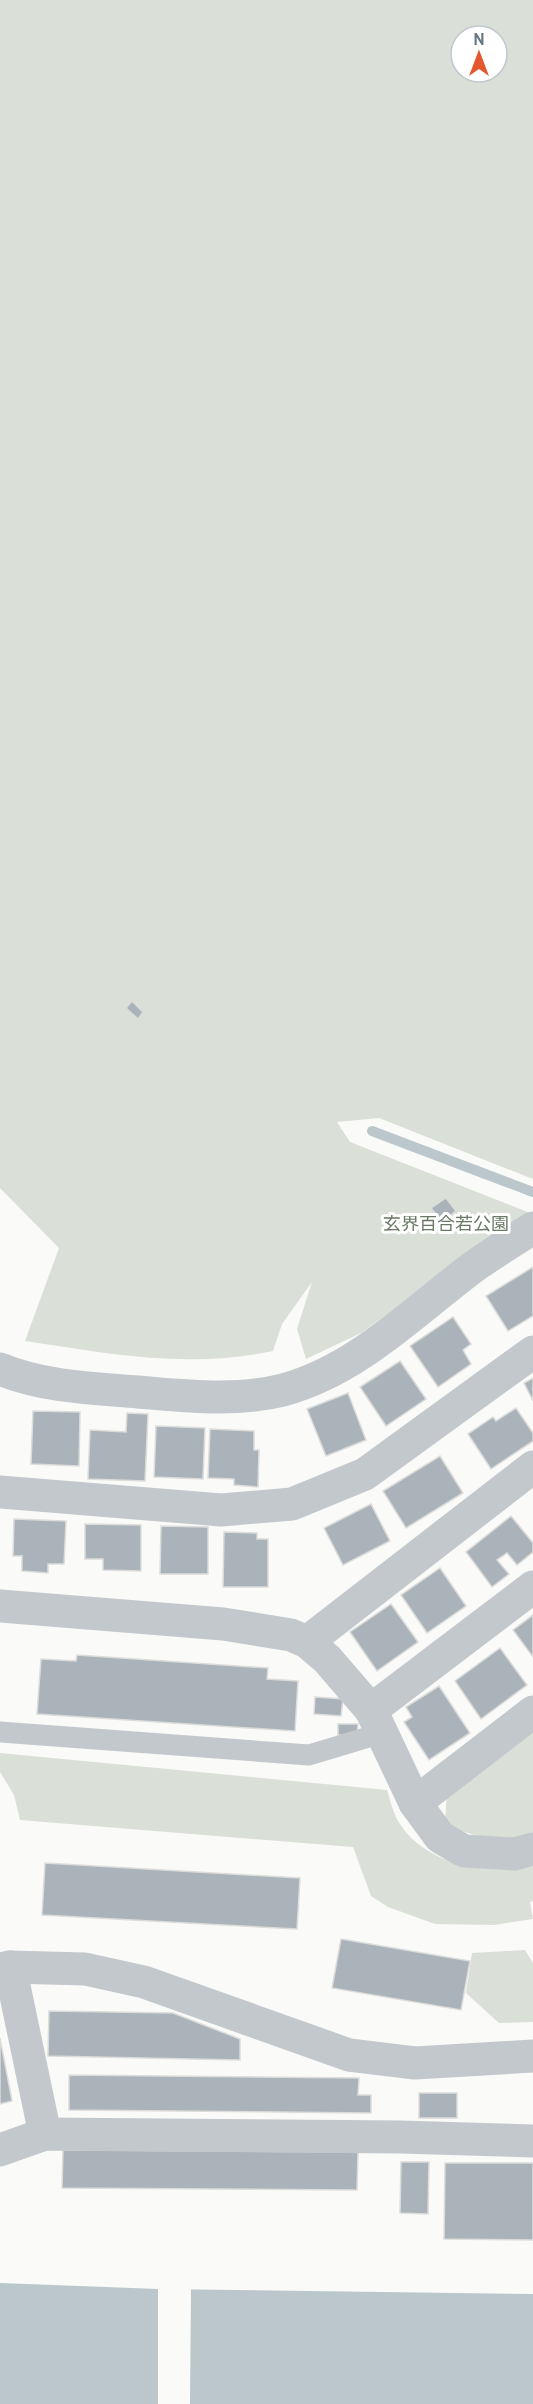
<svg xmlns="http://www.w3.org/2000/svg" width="533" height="2404" viewBox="0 0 533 2404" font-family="Overpass,'Noto Sans JP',sans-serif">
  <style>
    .green { fill: #dadfd7; fill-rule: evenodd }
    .water { fill: #bbc7cb }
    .pier { fill: #fafaf8 }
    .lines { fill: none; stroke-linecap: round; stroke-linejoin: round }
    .stream { stroke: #bbc7cb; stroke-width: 10 }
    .building { fill: #aab3b9; stroke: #dcdcda; stroke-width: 1.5 }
    .lane { stroke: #c3c8cc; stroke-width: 21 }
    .street { stroke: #c3c8cc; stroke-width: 33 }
    .labels { text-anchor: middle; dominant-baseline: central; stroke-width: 6; stroke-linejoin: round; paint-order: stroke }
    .park-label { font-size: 18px; fill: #687a64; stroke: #fff }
  </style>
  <rect width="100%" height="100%" fill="#fafaf8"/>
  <g class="green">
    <path d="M0 0H533V1179L379 1118 337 1122 350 1142 530 1213 361 1333 306 1359 297 1329 312 1282 282 1324 273 1351C187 1369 111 1354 25 1341L59 1248 0 1188ZM461 36H497V72H461Z"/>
    <path d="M533 1727V1835C502 1843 473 1839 445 1822L447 1792Z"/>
    <path d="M0 1753 387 1790C390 1800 393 1812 398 1821 425 1866 487 1875 533 1866V1901L530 1902 533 1919 494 1925 435 1924 388 1907 371 1896 353 1847 20 1820 14 1795 0 1772Z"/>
    <path d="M525 1950 533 1963V2022L499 2023 466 1993 472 1953Z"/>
  </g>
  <path class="water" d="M0 2283 158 2289 533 2294V2404H0Z"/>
  <path class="pier" d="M158 2289H191L190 2404H158Z"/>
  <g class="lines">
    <path class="stream" d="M372 1131 533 1192"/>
  </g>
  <g class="building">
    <path d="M132 1001 143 1012 138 1019 126 1008Z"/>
    <path d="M446 1198 456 1211 442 1222 431 1208Z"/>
    <path d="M533 1267V1316L508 1331 486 1296Z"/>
    <path d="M453 1317 471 1344 463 1350 471 1364 438 1387 410 1346Z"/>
    <path d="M400 1361 426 1399 386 1426 360 1387Z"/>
    <path d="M533 1378V1401L524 1383Z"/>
    <path d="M348 1393 366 1440 326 1456 307 1409Z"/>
    <path d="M516 1408 533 1433V1441L491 1469 468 1434 493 1417 496 1421Z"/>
    <path d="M33 1411 80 1412 79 1466 31 1464Z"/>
    <path d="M127 1413 148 1414 145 1481 88 1479 90 1430 126 1432Z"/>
    <path d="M156 1426 205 1428 203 1479 154 1477Z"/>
    <path d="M210 1429 254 1431V1450H259L258 1487 234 1485V1479L208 1478Z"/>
    <path d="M440 1456 463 1493 406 1528 383 1491Z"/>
    <path d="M371 1504 390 1541 343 1565 324 1528Z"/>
    <path d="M511 1516 533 1543V1552L517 1565 507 1553 497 1560 509 1574 492 1587 466 1552Z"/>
    <path d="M14 1519 66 1521 64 1564H48V1573L22 1571V1556H13Z"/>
    <path d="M85 1524 141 1525V1571L103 1570V1559H85Z"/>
    <path d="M161 1526 208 1527V1574H160Z"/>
    <path d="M224 1532 257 1533V1539H268V1587H223Z"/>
    <path d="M440 1568 466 1606 427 1633 401 1595Z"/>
    <path d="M391 1604 418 1642 377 1671 350 1632Z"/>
    <path d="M533 1615V1657L513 1630Z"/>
    <path d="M500 1648 527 1685 481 1719 455 1681Z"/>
    <path d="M77 1655 268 1668 267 1679 298 1681 295 1731 37 1714 41 1659 76 1661Z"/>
    <path d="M439 1686 470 1733 429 1760 404 1722 412 1717 406 1707Z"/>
    <path d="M315 1697 343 1699 341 1716 314 1714Z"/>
    <path d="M338 1724H358L357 1735H338Z"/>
    <path d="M45 1863 300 1878 297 1929 42 1915Z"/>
    <path d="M341 1939 470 1961 461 2010 332 1988Z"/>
    <path d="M49 2011 173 2013 240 2039V2060L48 2056Z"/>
    <path d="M0 2038 12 2101 0 2104Z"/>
    <path d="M69 2075 359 2078 358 2095H371V2113L69 2110Z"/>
    <rect x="419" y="2093" width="38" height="25"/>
    <path d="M63 2150 358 2152 357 2190 62 2188Z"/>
    <path d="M401 2162H429L428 2214 400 2213Z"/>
    <path d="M445 2163H533V2240L444 2239Z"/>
  </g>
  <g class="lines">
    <path class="lane" d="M0 1732 309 1755 382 1733"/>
    <g class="street">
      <path d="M0 1369C44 1387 91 1388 138 1392 186 1396 236 1402 283 1390 358 1370 415 1310 476 1265 495 1252 514 1240 533 1228"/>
      <path d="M0 1492 221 1510 292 1504 365 1474 533 1352"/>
      <path d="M0 1606 223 1624 291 1635 307 1642 327 1659 371 1710 415 1803 440 1837 464 1851 514 1854 533 1849"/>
      <path d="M307 1642 533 1467"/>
      <path d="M371 1710 533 1587"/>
      <path d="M415 1803 533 1712"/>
      <path d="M10 1967 45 2134"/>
      <path d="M0 1969 10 1967 85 1969 144 1982 349 2055 415 2063 533 2056"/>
      <path d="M0 2150 45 2134 400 2137 533 2141"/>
    </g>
  </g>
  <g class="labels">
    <g class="park-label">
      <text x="446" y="1225">玄界百合若公園</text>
    </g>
  </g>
  <g transform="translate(479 54)"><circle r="28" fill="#ffffff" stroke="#c1c8cd" stroke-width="1.5"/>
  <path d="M0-4.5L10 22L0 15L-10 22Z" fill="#e4572e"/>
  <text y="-9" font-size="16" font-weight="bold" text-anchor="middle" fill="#657683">N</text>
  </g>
</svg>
